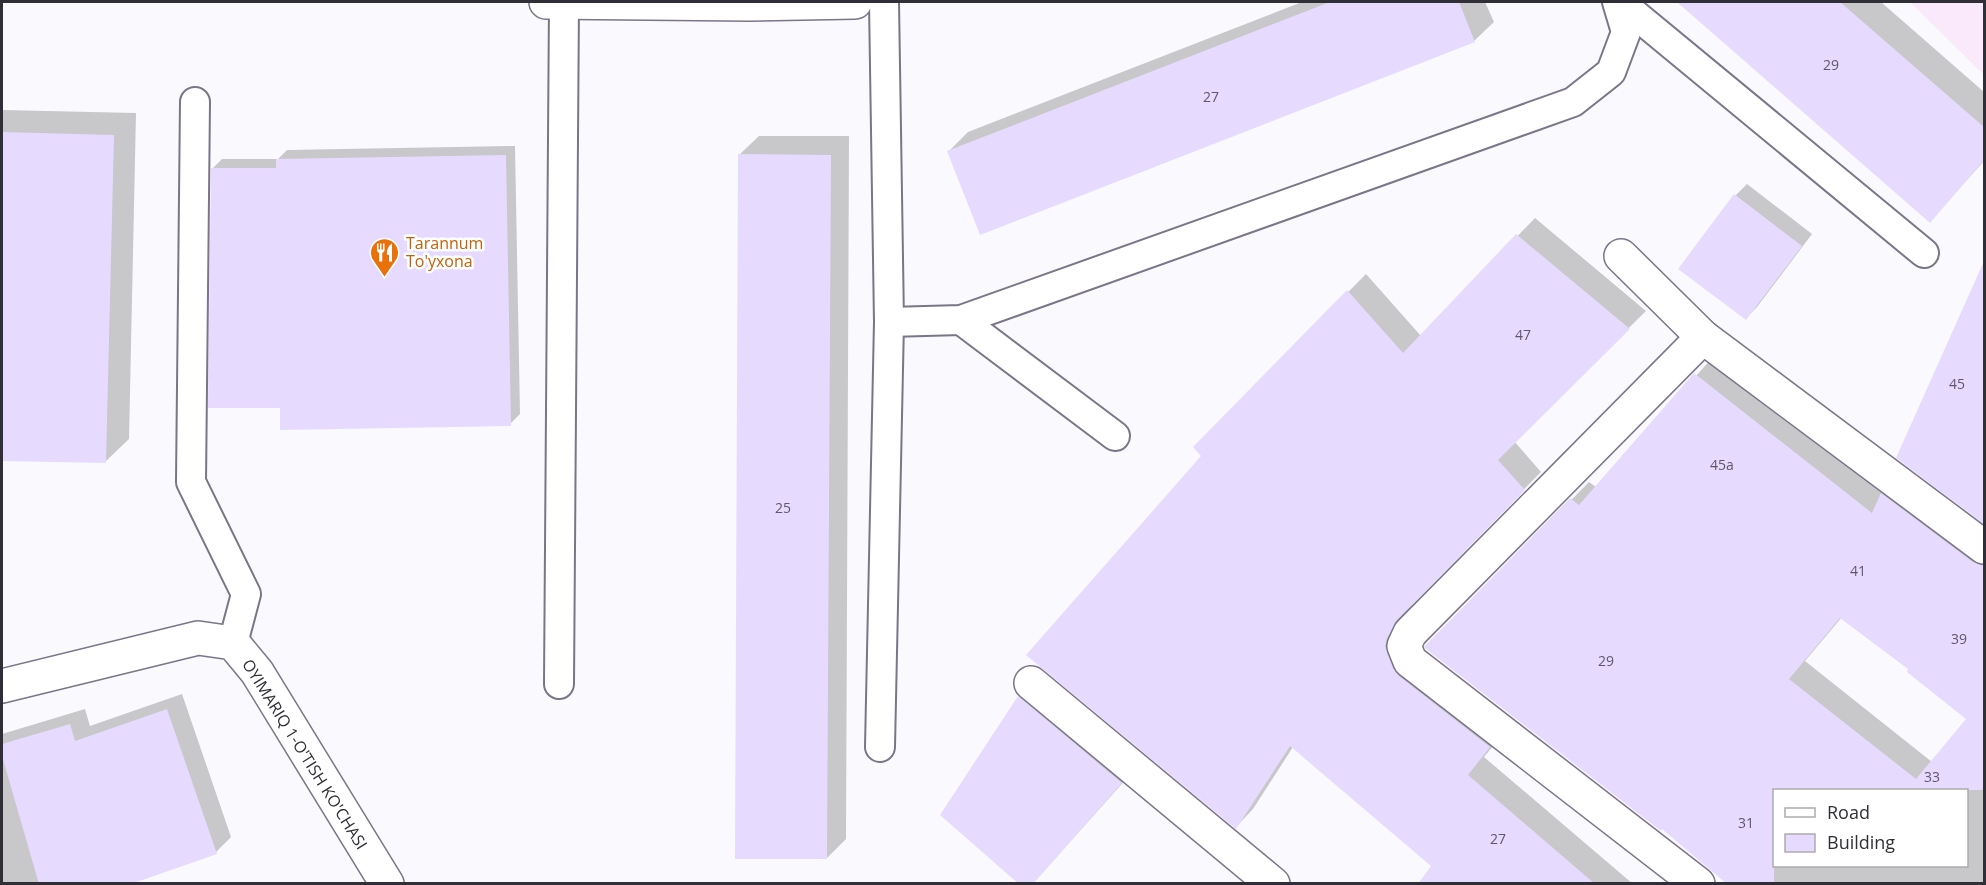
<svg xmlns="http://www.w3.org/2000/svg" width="1986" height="885" viewBox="0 0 1986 885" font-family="'Open Sans',sans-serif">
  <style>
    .education { fill: #fae9fb }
    .shadow { fill: #0003; fill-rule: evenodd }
    .building { fill: #e7daff; fill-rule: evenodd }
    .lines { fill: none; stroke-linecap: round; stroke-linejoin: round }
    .service-casing { stroke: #7b7588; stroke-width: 32 }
    .minor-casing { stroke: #7b7588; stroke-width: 36 }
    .tertiary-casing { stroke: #7b7588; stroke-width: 36 }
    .service { stroke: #fff; stroke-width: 28 }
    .minor { stroke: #fff; stroke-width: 33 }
    .tertiary { stroke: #fff; stroke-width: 33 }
    .labels { text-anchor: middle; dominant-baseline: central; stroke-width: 5; stroke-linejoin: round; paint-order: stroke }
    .number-label { font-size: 14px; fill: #5e5968 }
    .food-label { font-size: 16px; fill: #c56008; stroke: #fff; text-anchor: start }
    .street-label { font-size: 16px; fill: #302e36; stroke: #fff }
  </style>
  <rect width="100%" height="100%" fill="#faf9fd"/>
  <path class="education" d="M1910 2H1984V75Z"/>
  <g class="shadow">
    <path d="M1302 2H1485L1494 22 1474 41 949 151 968 132Z"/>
    <path d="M1679 2H1881L1984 92V161L1930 221Z"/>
    <path d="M2 110 136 113 129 439 106 461 2 459Z"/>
    <path d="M759 136H849L846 839 827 858 739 155Z"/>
    <path d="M515 146 520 414 510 424 282 406 212 169 222 159H278L287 150Z"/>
    <path d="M1747 184 1812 234 1757 307 1746 318 1736 195Z"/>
    <path d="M1535 218 1646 311 1514 441 1541 472 1414 601 1404 620 1403 634 1507 729 1484 757 1633 884H1420L1434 866 1293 747 1253 809 1236 827 1203 456 1195 447 1366 274 1421 336Z"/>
    <path d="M1984 285V522L1898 458 1968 301Z"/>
    <path d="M1713 357 1984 541V884H1729L1663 827 1426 647 1589 482 1596 487ZM1842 617 1910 669 1969 718 1932 762 1805 661ZM1774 790H1966V866H1774Z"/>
    <path d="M1035 681 1137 767 1043 872 942 815 1019 697Z"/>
    <path d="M182 694 231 837 216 852 127 884H2V734L85 709 90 726Z"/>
  </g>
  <g class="building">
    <path d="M1330 2H1459L1475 42 980 235 947 151Z"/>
    <path d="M1677 2H1840L1984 127V160L1930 223Z"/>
    <path d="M2 132 114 135 106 463 2 461Z"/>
    <path d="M738 154 831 155 827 859H735Z"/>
    <path d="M506 155 511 426 280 430V408H208L211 168H276V159Z"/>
    <path d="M1734 194 1802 246 1746 320 1678 269Z"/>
    <path d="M1516 234 1630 329 1498 460 1525 490 1397 620 1387 638 1385 646 1393 668 1399 676 1490 747 1468 775 1595 884H1418L1431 866 1290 746 1236 829 1026 655 1201 456 1193 447 1347 290 1403 353Z"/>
    <path d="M1984 261V524L1896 458Z"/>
    <path d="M1694 373 1872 513 1881 493 1973 562 1984 565V790H1774V884H1727L1662 829 1661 831 1426 649 1424 647 1570 498 1579 505ZM1840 618 1908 669 1907 672 1966 719 1916 779 1789 679Z"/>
    <path d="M1018 696 1122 783 1033 884H1019L940 815Z"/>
    <path d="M167 709 217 854 131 884H39L2 756V744L70 724 75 741Z"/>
  </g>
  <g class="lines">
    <defs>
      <g id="service">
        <path d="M1620 2 1924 253"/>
        <path d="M195 102 191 482 246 594 233 643"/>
        <path d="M961 320 1115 436"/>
        <path d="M889 322 961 320 1573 102 1611 72 1626 32 1617 2"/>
        <path d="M559 684 564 2"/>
        <path d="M880 747 889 322 884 2"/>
      </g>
      <g id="minor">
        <path d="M1621 256 1703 337 1984 547"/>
        <path d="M1031 683 1273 884"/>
        <path d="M2 686 198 638 233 643 257 672 387 884"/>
        <path d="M1698 884 1410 661 1404 646 1410 633 1703 337"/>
      </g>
      <path id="tertiary" d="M546 2 750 4 855 2"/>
    </defs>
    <use href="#service" class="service-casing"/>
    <use href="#minor" class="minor-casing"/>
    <use href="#tertiary" class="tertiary-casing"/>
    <use href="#service" class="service"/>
    <use href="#minor" class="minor"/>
    <use href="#tertiary" class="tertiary"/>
  </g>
  <defs>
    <symbol id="restaurant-pin" viewBox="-11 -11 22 30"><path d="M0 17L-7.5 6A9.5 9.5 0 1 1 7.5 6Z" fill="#e8710a" stroke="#fff"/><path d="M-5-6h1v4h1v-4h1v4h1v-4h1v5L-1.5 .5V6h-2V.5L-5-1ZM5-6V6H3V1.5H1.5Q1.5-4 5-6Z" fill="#fff"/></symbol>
  </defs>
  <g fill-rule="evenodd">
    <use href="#restaurant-pin" x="368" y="236" width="33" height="45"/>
  </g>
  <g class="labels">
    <g class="number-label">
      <text x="1831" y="64">29</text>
      <text x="1211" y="96">27</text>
      <text x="1523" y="334">47</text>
      <text x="1957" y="383">45</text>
      <text x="1722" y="464">45a</text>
      <text x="783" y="507">25</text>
      <text x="1858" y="570">41</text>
      <text x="1959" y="638">39</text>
      <text x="1606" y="660">29</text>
      <text x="1932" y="776">33</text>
      <text x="1746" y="822">31</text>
      <text x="1498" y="838">27</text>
    </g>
    <g class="food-label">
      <text x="406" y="243">Tarannum<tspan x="406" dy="18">To'yxona</tspan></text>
    </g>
    <g class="street-label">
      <text transform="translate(305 754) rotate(58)">OYIMARIQ 1-O'TISH KO'CHASI</text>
    </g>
  </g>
  <rect width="1986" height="885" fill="none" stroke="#302e36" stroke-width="6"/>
  <rect x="1773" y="789" width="195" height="78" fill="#ffffff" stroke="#acabaf" stroke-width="1.5"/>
  <rect x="1785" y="808" width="30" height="9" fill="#ffffff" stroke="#acabaf" stroke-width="1.5"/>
  <text x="1827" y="819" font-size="18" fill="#302e36">Road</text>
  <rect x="1785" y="834" width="30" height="18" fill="#e7daff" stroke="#acabaf" stroke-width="1.5"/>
  <text x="1827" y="849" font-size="18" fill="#302e36">Building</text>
</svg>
